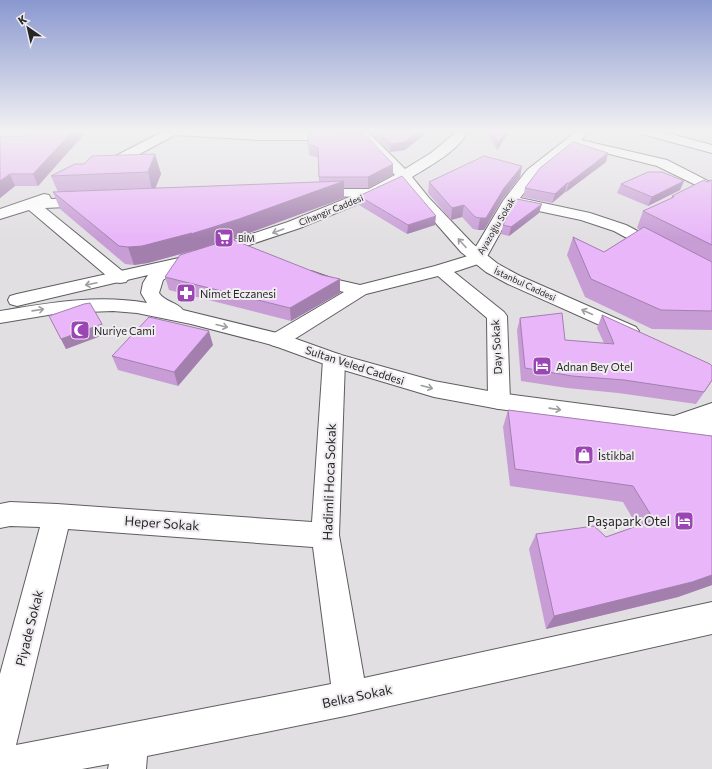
<svg xmlns="http://www.w3.org/2000/svg" width="712" height="769" viewBox="0 0 712 769" font-family="Commissioner,sans-serif">
  <style>
    .lines { fill: none; stroke-linecap: round; stroke-linejoin: round }
    .street-casing { stroke: #5f5d60; stroke-width: 2 }
    .secondary-casing { stroke: #5f5d60; stroke-width: 2 }
    .street { fill: #fff; fill-rule: evenodd }
    .secondary { fill: #fff; fill-rule: evenodd }
    .wall { fill: #c89dd6 }
    .shaded-wall { fill: #a37fae }
    .building { fill: #e9b6f9; stroke: #a37fae }
    .oneway { stroke: #9e9e9e }
    .labels { text-anchor: middle; dominant-baseline: central; stroke-width: 4; stroke-linejoin: round; paint-order: stroke }
    .far-street-label { font-size: 9px; fill: #282728; stroke: #efecf0 }
    .far-poi-label { font-size: 9px; fill: #282728; stroke: #efecf0; text-anchor: start }
    .poi-label { font-size: 11px; fill: #282728; stroke: #efecf0; text-anchor: start }
    .street-label { font-size: 11px; fill: #282728; stroke: #efecf0 }
    .near-street-label { font-size: 13px; fill: #282728; stroke: #efecf0 }
    .near-poi-label { font-size: 13px; fill: #282728; stroke: #efecf0; text-anchor: end }
  </style>
  <rect width="100%" height="100%" fill="#e2dfe3"/>
  <g class="lines">
    <defs>
      <g id="street">
        <path d="M166 130 339 132 343 133 345 136 343 139 339 140H259L175 135 106 172H96L94 169 96 166Z"/>
        <path d="M578 130H591L581 140 667 160 712 183V193L657 166 574 145 537 176 520 198 590 213 626 225 712 270V282L706 281 614 231 581 220 515 206 484 262 454 272 504 312 507 316 510 401 507 407 499 409 491 407 488 401 487 318 438 276 366 294 285 345 278 347 271 345 268 340 271 335 344 292C333 289 309 286 302 276L305 272 311 271 334 279 360 285 435 266 471 255 503 201 527 170Z"/>
        <path d="M636 130H656L712 145V153L638 133Z"/>
        <path d="M315 189H372L377 190 379 193 377 196 372 197 310 196 308 193 310 190Z"/>
        <path d="M44 194 49 195 51 199 87 198 92 199 94 202 92 205 87 206 45 208 126 274 129 278 126 282 120 283 114 282 29 210 0 219V209Z"/>
        <path d="M334 353 341 355 345 360 339 535 364 678 712 602V634L350 715 147 756 146 769H108L109 764 82 769H0V674L40 527 10 526 0 528V504L10 502 57 504 312 522 323 360 327 355ZM68 529 313 547 331 684 16 745Z"/>
      </g>
      <path id="secondary" d="M353 130H366L405 169 431 153 454 134 456 130H468C462 149 428 167 412 177L429 198 473 244 498 264 520 276 636 327 639 331 636 335 629 337 622 335 508 284 486 272 461 252 419 204 402 183 377 196 300 228 180 268 163 280 159 293C165 302 177 302 183 310L285 335 341 355 434 381 499 393 674 416 712 403V439L499 409 434 397 327 365 272 345 191 324 137 313 113 311 60 313 0 323V311C48 303 98 294 147 303L141 293 143 283 148 275 17 306 10 304 8 300 10 296 17 294 179 258 288 222 367 190 395 175Z"/>
    </defs>
    <use href="#street" class="street-casing"/>
    <use href="#secondary" class="secondary-casing"/>
    <use href="#street" class="street"/>
    <use href="#secondary" class="secondary"/>
  </g>
  <g class="wall">
    <rect x="309" y="130" width="43" height="1"/>
    <path d="M373 130H424V135L405 150 390 152 373 134Z"/>
    <path d="M485 130H510L497 150Z"/>
    <path d="M85 133 38 186H15L0 198V137Z"/>
    <path d="M308 144 393 164V175L368 188H344V198L231 239 340 293 291 321 169 290 165 277 195 250 148 263 134 265 125 264 60 209 53 192H58L51 176 84 164 155 154 161 174 155 188 319 182V158L309 155Z"/>
    <path d="M606 162 566 192H565L552 203 523 197 525 188Z"/>
    <path d="M522 166 520 177 502 200 484 230H478L473 229 462 217 451 220 428 193 429 182Z"/>
    <path d="M712 180V330L652 329 585 297 567 255 573 237 604 252 640 230 637 228 643 211 671 198 672 196Z"/>
    <path d="M684 181 680 190 648 206 617 193 621 184Z"/>
    <path d="M359 196 435 225 407 234 359 205Z"/>
    <path d="M539 213 509 236 501 234 503 225Z"/>
    <path d="M602 315 712 366V381L696 404 618 393 567 388 521 381 517 330 520 318 565 340 604 343 597 328Z"/>
    <path d="M49 316 102 324 106 334 66 349Z"/>
    <path d="M213 345 178 386 118 370 112 356Z"/>
    <path d="M508 410 712 436V585L678 597 546 629 529 549 536 534 606 537 637 526 623 502 510 486 503 427Z"/>
  </g>
  <g class="shaded-wall">
    <path d="M74 130H84L85 133 38 186 33 174Z"/>
    <path d="M421 130H424V135L405 150 390 152 391 144Z"/>
    <path d="M507 130H510L497 150 498 143Z"/>
    <path d="M608 153 606 162 566 192 569 183Z"/>
    <path d="M155 154 161 174 153 194 148 172Z"/>
    <path d="M393 164V175L368 188V177Z"/>
    <path d="M522 166 520 177 502 200 484 230H478L480 218Z"/>
    <path d="M10 174 15 186 0 198V181Z"/>
    <path d="M344 181V198L241 236 195 251V250L148 263 134 265 128 247 192 233Z"/>
    <path d="M684 181 680 190 648 206 652 197Z"/>
    <path d="M567 183 565 192 552 203 555 194Z"/>
    <path d="M542 204 539 213 509 236 511 227Z"/>
    <path d="M464 205 462 217 451 220 452 208Z"/>
    <path d="M436 216 435 225 407 234 408 225Z"/>
    <path d="M340 279V293L291 321 290 308Z"/>
    <path d="M102 324 106 334 66 349 61 339Z"/>
    <path d="M209 331 213 345 178 386 174 372Z"/>
    <path d="M712 575V585L678 597 546 629 554 616Z"/>
  </g>
  <g class="building">
    <path d="M37 130H74L33 174H10L0 181V137L29 136Z"/>
    <path d="M376 130H421L405 142 391 144Z"/>
    <path d="M490 130H507L498 143Z"/>
    <path d="M308 132 363 133 393 164 368 177H319L318 148 308 144Z"/>
    <path d="M573 142 608 153 569 183H567L555 194 525 188 540 168Z"/>
    <path d="M155 154 148 172 51 176 75 164H84L92 156Z"/>
    <path d="M484 156 522 166 504 188 486 218H480L475 217 464 205 452 208 429 182Z"/>
    <path d="M648 172H662L684 181 652 197 621 184Z"/>
    <path d="M402 176 436 216 408 225 359 196Z"/>
    <path d="M704 180 707 182 712 180V245L643 211 674 197 672 196Z"/>
    <path d="M344 181 239 219 191 234 192 233 142 246 128 247 119 246 53 192Z"/>
    <path d="M517 199 542 204 511 227 503 225Z"/>
    <path d="M644 227 712 262V311L661 310 591 279 573 237 604 252Z"/>
    <path d="M231 239 322 275 340 279 290 308 165 277 180 255Z"/>
    <path d="M90 303 102 324 61 339 49 316 84 304Z"/>
    <path d="M562 313 565 340 614 344 602 315 710 364 712 366V380L704 392 624 380 572 376 525 368 520 318Z"/>
    <path d="M149 317 209 331 174 372 112 356Z"/>
    <path d="M508 410 712 436V575L692 582 554 616 536 534 594 526 606 537 654 520 633 486 515 469Z"/>
  </g>
  <defs><path id="oneway-shaft" d="M-6 0H5M1.5-3L5.5 0L1.5 3" fill="none" stroke-width="1.6" stroke-linecap="round" stroke-linejoin="round"/></defs>
  <g class="oneway">
    <use href="#oneway-shaft" transform="translate(278 231) rotate(160)"/>
    <use href="#oneway-shaft" transform="translate(462 243) rotate(-132)"/>
    <use href="#oneway-shaft" transform="translate(91 284) rotate(168)"/>
    <use href="#oneway-shaft" transform="translate(38 310) rotate(-8)"/>
    <use href="#oneway-shaft" transform="translate(587 312) rotate(-156)"/>
    <use href="#oneway-shaft" transform="translate(222 326) rotate(14)"/>
    <use href="#oneway-shaft" transform="translate(427 387) rotate(15)"/>
    <use href="#oneway-shaft" transform="translate(555 409) rotate(8)"/>
  </g>
  <linearGradient id="sky" x2="0" y2="1"><stop stop-color="#8a98d0"/><stop offset="0.55" stop-color="#f2f1f2"/><stop offset="1" stop-color="#f2f1f2" stop-opacity="0"/></linearGradient>
  <rect width="712" height="238" fill="url(#sky)"/>
  <defs>
    <symbol id="supermarket-square" viewBox="-11 -11 22 22"><rect x="-9" y="-9" width="18" height="18" rx="4" fill="#9b46b4" stroke="#efecf0"/><path d="M-6-5.5h2.5l.6 2H6L4.5 2H-2.5L-4.4-4H-6ZM-1.5 3.2a1.3 1.3 0 1 0 .1 0ZM3 3.2a1.3 1.3 0 1 0 .1 0Z" fill="#fff"/></symbol>
    <symbol id="pharmacy-square" viewBox="-11 -11 22 22"><rect x="-9" y="-9" width="18" height="18" rx="4" fill="#9b46b4" stroke="#efecf0"/><path d="M-2-6h4v4h4v4h-4v4h-4v-4h-4v-4h4Z" fill="#fff"/></symbol>
    <symbol id="mosque-square" viewBox="-11 -11 22 22"><rect x="-9" y="-9" width="18" height="18" rx="4" fill="#9b46b4" stroke="#efecf0"/><path d="M3.5-4.9A6 6 0 1 0 3.5 4.9A5 5 0 1 1 3.5-4.9Z" fill="#fff"/></symbol>
    <symbol id="hotel-square" viewBox="-11 -11 22 22"><rect x="-9" y="-9" width="18" height="18" rx="4" fill="#9b46b4" stroke="#efecf0"/><path d="M-6-4.5h1.5V1H6V5H4.5V3h-9V5H-6ZM-4 0a1.8 1.8 0 1 1 3.6 0ZM.5 0V-2.5h3Q6-2.5 6 0Z" fill="#fff"/></symbol>
    <symbol id="shop-square" viewBox="-11 -11 22 22"><rect x="-9" y="-9" width="18" height="18" rx="4" fill="#9b46b4" stroke="#efecf0"/><path d="M-5-2.5h2.3a2.7 3.5 0 0 1 5.4 0H5L5.5 6h-11ZM-1.5-2.5h3a1.5 2.3 0 0 0-3 0Z" fill="#fff"/></symbol>
  </defs>
  <g fill-rule="evenodd">
    <use href="#supermarket-square" x="213" y="227" width="22" height="22"/>
    <use href="#pharmacy-square" x="175" y="282" width="22" height="22"/>
    <use href="#mosque-square" x="69" y="319" width="22" height="22"/>
    <use href="#hotel-square" x="531" y="355" width="22" height="22"/>
    <use href="#shop-square" x="573" y="444" width="22" height="22"/>
    <use href="#hotel-square" x="673" y="510" width="22" height="22"/>
  </g>
  <g class="labels">
    <g class="far-street-label">
      <text transform="translate(331 210) rotate(-22)">Cihangir Caddesi</text>
      <text transform="translate(496 226) rotate(-59)">Ayazoğlu Sokak</text>
      <text transform="translate(525 284) rotate(25)">İstanbul Caddesi</text>
    </g>
    <g class="far-poi-label">
      <text x="238" y="238">BİM</text>
    </g>
    <g class="poi-label">
      <text x="200" y="293">Nimet Eczanesi</text>
      <text x="94" y="330">Nuriye Cami</text>
      <text x="556" y="366">Adnan Bey Otel</text>
      <text x="598" y="455">İstikbal</text>
    </g>
    <g class="street-label">
      <text transform="translate(496 347) rotate(-93)">Dayı Sokak</text>
      <text transform="translate(355 365) rotate(18)">Sultan Veled Caddesi</text>
    </g>
    <g class="near-street-label">
      <text transform="translate(329 482) rotate(-88)">Hadimli Hoca Sokak</text>
      <text transform="translate(162 523) rotate(4)">Heper Sokak</text>
      <text transform="translate(29 628) rotate(-76)">Piyade Sokak</text>
      <text transform="translate(357 696) rotate(-12)">Belka Sokak</text>
    </g>
    <g class="near-poi-label">
      <text x="670" y="521">Paşapark Otel</text>
    </g>
  </g>
  <g transform="translate(28 28) rotate(326)" stroke="#efecf0" stroke-width="3" paint-order="stroke">
  <path d="M0-3L7 15L0 10L-7 15Z" fill="#282728"/>
  <text y="-6" font-size="11" font-weight="bold" text-anchor="middle" fill="#282728">K</text>
  </g>
</svg>
